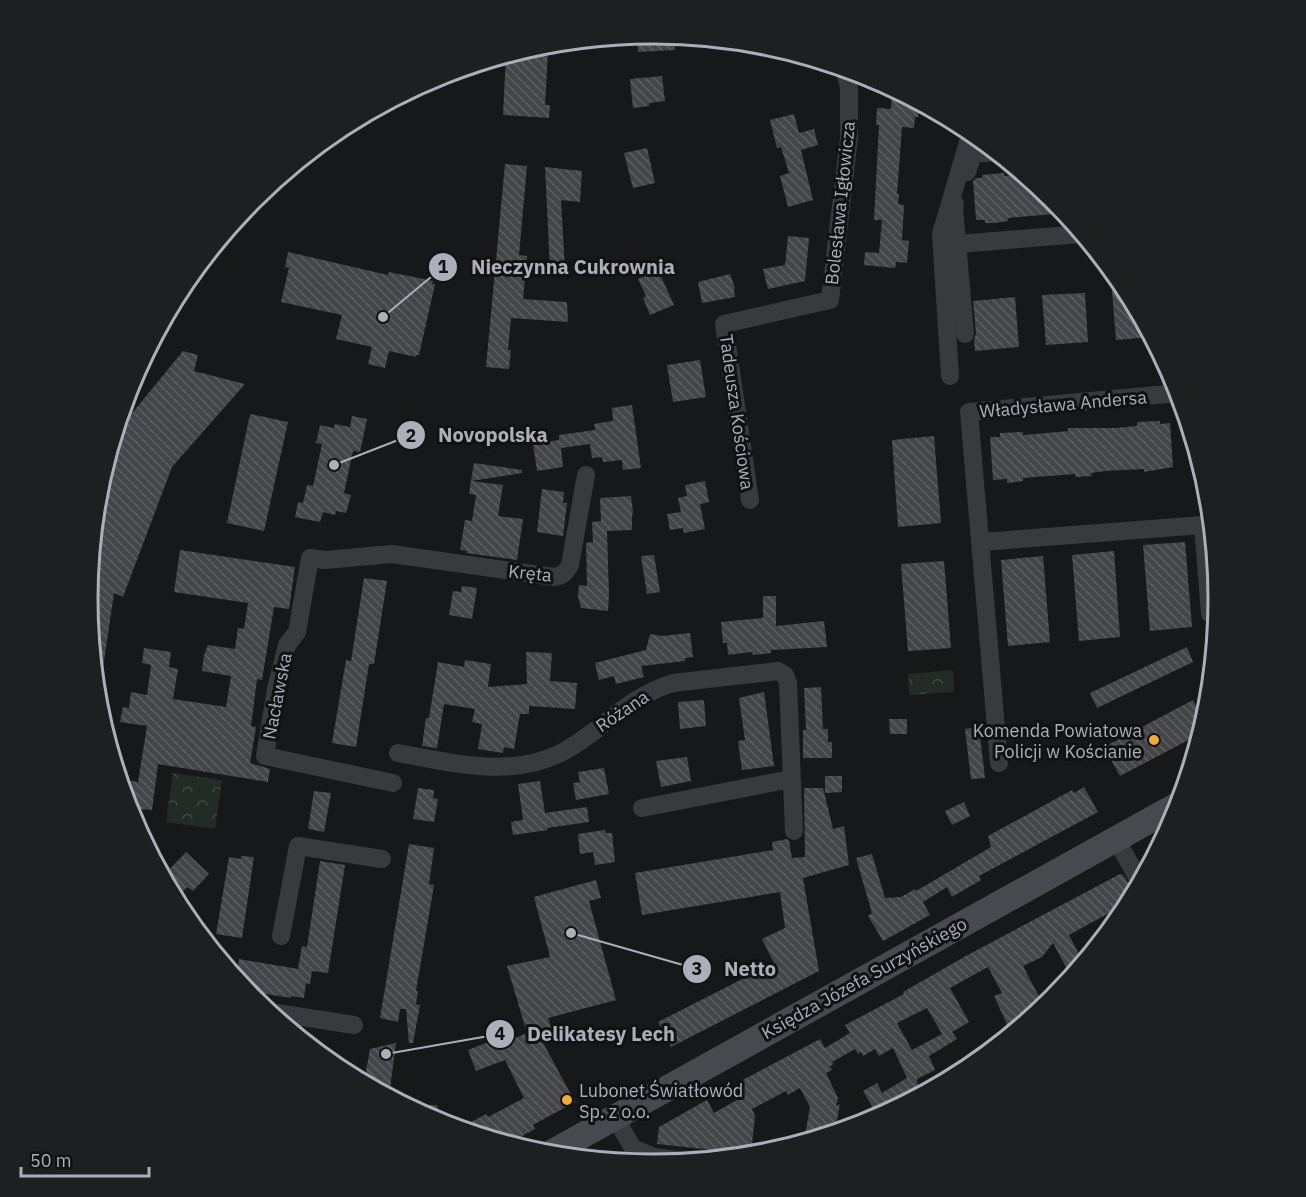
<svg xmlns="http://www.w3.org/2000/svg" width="1306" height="1197" viewBox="0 0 1306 1197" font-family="'IBM Plex Sans',sans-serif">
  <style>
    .park { fill: url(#park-crowns) }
    .building { fill: url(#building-back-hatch); fill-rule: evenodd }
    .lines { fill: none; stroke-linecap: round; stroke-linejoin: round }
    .street { stroke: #383a3e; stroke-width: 18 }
    .secondary { stroke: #47494e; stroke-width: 26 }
    .poi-dot { fill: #efaa3a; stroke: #121214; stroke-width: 2 }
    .labels { text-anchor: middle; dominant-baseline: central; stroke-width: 6; stroke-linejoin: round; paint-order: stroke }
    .street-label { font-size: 18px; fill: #aaafb9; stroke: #121214 }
    .poi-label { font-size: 18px; fill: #aaafb9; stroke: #121214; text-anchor: end }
    .rim { fill: none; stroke: #aaafb9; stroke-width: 3 }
    .leader { fill: none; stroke: #aaafb9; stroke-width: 2 }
    .callout-dot { fill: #aaafb9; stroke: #121214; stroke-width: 2 }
    .mark-label { font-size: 18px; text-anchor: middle; font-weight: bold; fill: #111 }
    .callout-label { font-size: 20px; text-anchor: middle; font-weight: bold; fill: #aaafb9; stroke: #121214; stroke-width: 6; stroke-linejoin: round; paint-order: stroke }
  </style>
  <defs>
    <pattern id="park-crowns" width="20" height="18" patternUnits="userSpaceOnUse" patternTransform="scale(1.5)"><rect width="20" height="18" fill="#232c24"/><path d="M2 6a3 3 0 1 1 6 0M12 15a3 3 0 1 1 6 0" fill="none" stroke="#404842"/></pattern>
    <pattern id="building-back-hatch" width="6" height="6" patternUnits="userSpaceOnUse" patternTransform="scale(1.5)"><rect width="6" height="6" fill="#444549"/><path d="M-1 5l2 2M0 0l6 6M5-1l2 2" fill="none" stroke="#5c5d61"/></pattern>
  </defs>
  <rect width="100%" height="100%" fill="#171819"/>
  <g class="park">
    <path d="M953 670 954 692 909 695 908 674Z"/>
    <path d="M173 773 222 780 215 829 166 822Z"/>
  </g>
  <g class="building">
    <path d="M653 33 674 35 675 50 638 52 637 35Z"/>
    <path d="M522 50 548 52 545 105H550L549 118 503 115 506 55Z"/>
    <path d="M662 76 665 101 649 103V106L633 108 630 79Z"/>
    <path d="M892 94 905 95 919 103 918 117H915L914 128 902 127 897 194H899L898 204 904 205 902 240 909 241 907 263 896 262 895 268 864 265 865 252 879 253 882 220H874L879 125H876L877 108 891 109Z"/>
    <path d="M794 114 799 133 814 129 818 145 801 150 813 200 788 207 780 176 789 173 781 147 777 148 770 120Z"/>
    <path d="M647 148 655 183 633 188 624 153Z"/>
    <path d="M505 164 527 166 519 255 527 256 523 299 567 302 568 322 511 318 508 350H511L509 369 486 367Z"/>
    <path d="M545 167 582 171 580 202 561 200 565 271 550 270Z"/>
    <path d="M1004 173V176L1024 175 1053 199 1065 213 1008 218V221L994 223H985V220H976L973 181 976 178H982V175Z"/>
    <path d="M788 236 809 238 805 281 768 289 763 269 785 265Z"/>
    <path d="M288 252 388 275 389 272 433 281 432 284H435L419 355H416V357L389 351 385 368 368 364 372 347 336 339 342 315 281 302 289 268 285 267Z"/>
    <path d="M658 270 674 305 650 315 643 298 646 296 638 279Z"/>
    <path d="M730 274 735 288 734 291 735 297 702 303 698 282Z"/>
    <path d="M1126 290 1138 312 1152 337 1116 340 1112 291Z"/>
    <path d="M1085 293 1088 342 1046 345 1042 295Z"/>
    <path d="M1015 297 1019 347 975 351 974 340 976 333 973 301Z"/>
    <path d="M183 351 198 355 194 371 245 384 172 467 123 597 114 593 101 682H96L88 598 98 488 115 434Z"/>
    <path d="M700 360 706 397 673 402 667 365Z"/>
    <path d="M632 405 641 468 623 470 622 460 603 462 602 457 592 458 590 444 561 448 563 467 537 471 533 444 559 440V435L595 430 594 424 613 421 612 408Z"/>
    <path d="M250 414 288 422 264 531 227 523Z"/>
    <path d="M352 416 367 419 360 452 353 451 344 493 351 495 346 513 336 511 335 515 323 512 320 522 295 517 298 502 303 503 307 485 313 486 322 444 316 443 320 425 334 428 335 424 350 427Z"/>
    <path d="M1160 421V424L1170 423 1173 467 1144 472V469L1105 471 1091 473 1092 476 1076 477 1075 474 1023 478V481L1007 483V479L993 480 990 437H1000V433L1023 432V435L1058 432 1068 431V428H1115L1137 426V422Z"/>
    <path d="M934 436 941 523 898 527 892 440Z"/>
    <path d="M474 463 522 470V473L471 481Z"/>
    <path d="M471 481 503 485 498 516 523 519 517 560 466 553 467 551 460 550 465 520 472 521 476 495 469 494Z"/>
    <path d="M705 481 709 502 700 504 705 529 684 533 683 528 670 530 667 514 681 512 678 498 687 496 685 485Z"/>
    <path d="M542 489 564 492 563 503H567L563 536 537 532Z"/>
    <path d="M631 496 633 512 632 516V530L607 531 609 594 608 611 581 608 578 596 579 585 587 586 586 543 593 542 592 522 601 521 600 498Z"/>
    <path d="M1185 542 1192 627 1150 631 1143 545Z"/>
    <path d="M180 550 295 567 289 609 274 607 262 680 257 679 251 726 256 727 250 763 270 769 268 782 158 764 152 810 128 808 120 779 138 782 147 726 120 722 123 707 129 708 131 692 147 695 151 665 142 663 144 648 171 652 169 667 178 669 173 699 226 707 231 676 202 671 204 655 208 645 235 649 238 628 244 629 248 603 174 592Z"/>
    <path d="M1114 551 1120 637 1079 641 1072 555Z"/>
    <path d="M654 555 660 592 647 594 641 556Z"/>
    <path d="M1043 556 1050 642 1008 646 1001 560Z"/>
    <path d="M944 561 951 648 908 651 901 564Z"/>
    <path d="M364 578 387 581 374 664H369L356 747 332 743 346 660 351 661Z"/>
    <path d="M462 586 477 588 472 619 449 615 453 591 461 592Z"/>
    <path d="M763 596H776V626L824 621 827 647 771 650V653L753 655 752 652 728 655 727 643H723L721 622 763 618Z"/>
    <path d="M690 633 693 657 685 658V661L641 666 644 677 616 684 614 676 599 680 595 663 646 650 650 634 662 636Z"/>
    <path d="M1187 647 1193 662 1097 708 1090 693Z"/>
    <path d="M526 652 552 653 550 681 577 683 575 709 529 706V714H520L514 749 504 747 503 753 478 749 482 724 472 722 475 709 444 704 437 748 422 746 426 718H429L438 662 464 667 465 660 491 664 488 687 527 684Z"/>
    <path d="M821 687 823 729H828V742H832V758H803V730H806L804 688Z"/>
    <path d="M764 692 774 766 742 770 738 741 745 740 739 698Z"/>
    <path d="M704 700 706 726 680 729 678 702Z"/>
    <path d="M1193 700 1204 721 1196 726 1200 734 1120 776 1104 747Z"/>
    <path d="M889 719H907V734H890Z"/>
    <path d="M979 727 985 778 971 779 965 729Z"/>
    <path d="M687 757 691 781 661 787 656 761Z"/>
    <path d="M604 768 609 794 576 800 573 783 580 782 578 772Z"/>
    <path d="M825 776H842V792L825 793Z"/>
    <path d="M540 781 545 813 587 807 589 822 547 828 548 830 513 835 511 822 523 820 518 784Z"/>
    <path d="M1084 787 1098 812 979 876 981 880 952 897 947 887 923 902 930 915 883 941 868 916 872 913 856 858 872 854 885 898 901 897 915 889 916 891 991 847 988 836 1072 790 1074 793Z"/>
    <path d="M418 788 434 790 433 798 438 799 434 822 413 819Z"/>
    <path d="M804 788H823L833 829 844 826 849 865 803 878 819 971 671 1047 658 1022 774 963 762 939 785 928 780 892 642 915 635 873 773 850 772 842 787 839 789 841 792 858 805 857Z"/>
    <path d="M314 791 331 793 324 832 308 829Z"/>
    <path d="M964 802 970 816 952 825 945 811Z"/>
    <path d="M605 830 606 833H612L615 862 595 865 593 852 580 854 578 834Z"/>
    <path d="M409 844 434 848 429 884 434 885 416 991H418L416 1004 420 1005 413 1043H409L406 1009H400L398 1022 380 1018Z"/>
    <path d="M186 852 209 874 193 891 187 887 176 899 163 876Z"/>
    <path d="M241 856 254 857 242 938 216 934 229 857 241 859Z"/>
    <path d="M320 861 345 865 328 973 312 971 310 984 306 983 304 998 291 996V998L254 992 255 988 243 986 236 977 239 959 298 969 302 946 307 947Z"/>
    <path d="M1120 874 1123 875 1134 892 1129 902 1069 935 1083 962 1081 964 1068 971 1053 943 1042 957 1023 966 1044 1006 1011 1033 994 996 1002 993 988 967 950 988 969 1022 952 1032 957 1039 929 1056 935 1070 917 1079 919 1093 878 1116 863 1091 877 1083 882 1093 907 1078 893 1048 879 1056 875 1049 863 1056 861 1052 858 1054 855 1049 832 1062 834 1064 830 1066 832 1070 826 1073 838 1098 836 1106 840 1104 836 1125 833 1124 832 1132 820 1129 819 1136 804 1141 810 1107 800 1088 788 1095 786 1091 752 1109 755 1116 751 1154 657 1144 659 1127 707 1100 714 1113 744 1096 737 1083 820 1039 825 1048 850 1033 845 1025 904 994 903 992 964 957ZM927 1008 942 1034 912 1050 897 1023Z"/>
    <path d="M596 880 601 898 589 901 616 1000 548 1018 553 1033 540 1037 575 1102 533 1125 535 1129 509 1143 460 1128 486 1114 488 1117 524 1098 505 1060 476 1071 468 1050 499 1038 501 1044 527 1033 507 966 550 957 534 897Z"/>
    <path d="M396 1043 394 1058 389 1096 364 1082 370 1049Z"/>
    <path d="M437 1105 441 1122 409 1106Z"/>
  </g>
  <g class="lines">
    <g class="street">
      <path d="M967 172 973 154 996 152"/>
      <path d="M955 204 954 208 965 334"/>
      <path d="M957 244 1082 234"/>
      <path d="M950 376 941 234 971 132"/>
      <path d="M750 500 724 324 830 300 849 138V87L844 68"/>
      <path d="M981 542 1203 525 1210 614 1217 613"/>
      <path d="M398 753C454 763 516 780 568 749 607 726 628 697 673 683L778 671 785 675 788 683 794 831"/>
      <path d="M999 763 969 412 1179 393"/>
      <path d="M393 783 265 756 276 689 287 645 297 632 310 558 325 560 392 554 554 577C563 576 566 572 570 565L586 475"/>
      <path d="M642 808 791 779"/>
      <path d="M1116 839 1140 882"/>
      <path d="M281 936 298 846 382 859"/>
      <path d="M270 1012 354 1025"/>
      <path d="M614 1116 633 1148 654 1157 685 1161"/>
    </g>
    <path class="secondary" d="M549 1154 1179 804"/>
  </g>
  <g class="poi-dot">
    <circle cx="1154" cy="740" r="6"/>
    <circle cx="567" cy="1100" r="6"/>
  </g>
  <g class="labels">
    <g class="street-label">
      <text transform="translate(840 203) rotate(-84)">Bolesława Igłowicza</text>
      <text transform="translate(1063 404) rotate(-5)">Władysława Andersa</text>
      <text transform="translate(737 412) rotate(82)">Tadeusza Kościowa</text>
      <text transform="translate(530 573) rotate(6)">Kręta</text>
      <text transform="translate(277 696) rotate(-79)">Nacławska</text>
      <text transform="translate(622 711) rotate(-34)">Różana</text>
      <text transform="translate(864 978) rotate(-29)">Księdza Józefa Surzyńskiego</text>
    </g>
    <g class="poi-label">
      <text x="1142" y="730">Komenda Powiatowa<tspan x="1142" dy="21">Policji w Kościanie</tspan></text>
      <text x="579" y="1090" text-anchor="start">Lubonet Światłowód<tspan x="579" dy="21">Sp. z o.o.</tspan></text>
    </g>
  </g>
  <path d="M0 0H1306V1197H0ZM98 599a555 555 0 1 1 1110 0a555 555 0 1 1-1110 0Z" fill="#1e1f21" fill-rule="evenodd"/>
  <path class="rim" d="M98 599a555 555 0 1 1 1110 0a555 555 0 1 1-1110 0Z"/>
  <path class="leader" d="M383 317L443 267M334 465L411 435M571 933L697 969M386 1054L500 1034"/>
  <g class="callout-dot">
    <circle cx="383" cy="317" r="6"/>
    <circle cx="334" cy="465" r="6"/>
    <circle cx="571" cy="933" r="6"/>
    <circle cx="386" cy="1054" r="6"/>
    <circle cx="443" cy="267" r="15"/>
    <circle cx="411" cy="435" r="15"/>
    <circle cx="697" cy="969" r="15"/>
    <circle cx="500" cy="1034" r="15"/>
  </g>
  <g class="mark-label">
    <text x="443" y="273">1</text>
    <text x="411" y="442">2</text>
    <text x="697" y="975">3</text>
    <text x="500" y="1040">4</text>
  </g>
  <g class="callout-label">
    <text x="573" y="274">Nieczynna Cukrownia</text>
    <text x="493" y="442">Novopolska</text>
    <text x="750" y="976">Netto</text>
    <text x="601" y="1041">Delikatesy Lech</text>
  </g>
  <path d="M21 1167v9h128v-9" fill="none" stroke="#aaafb9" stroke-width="3"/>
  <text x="30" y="1167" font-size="18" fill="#aaafb9" stroke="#121214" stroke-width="4.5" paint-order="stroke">50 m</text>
</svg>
